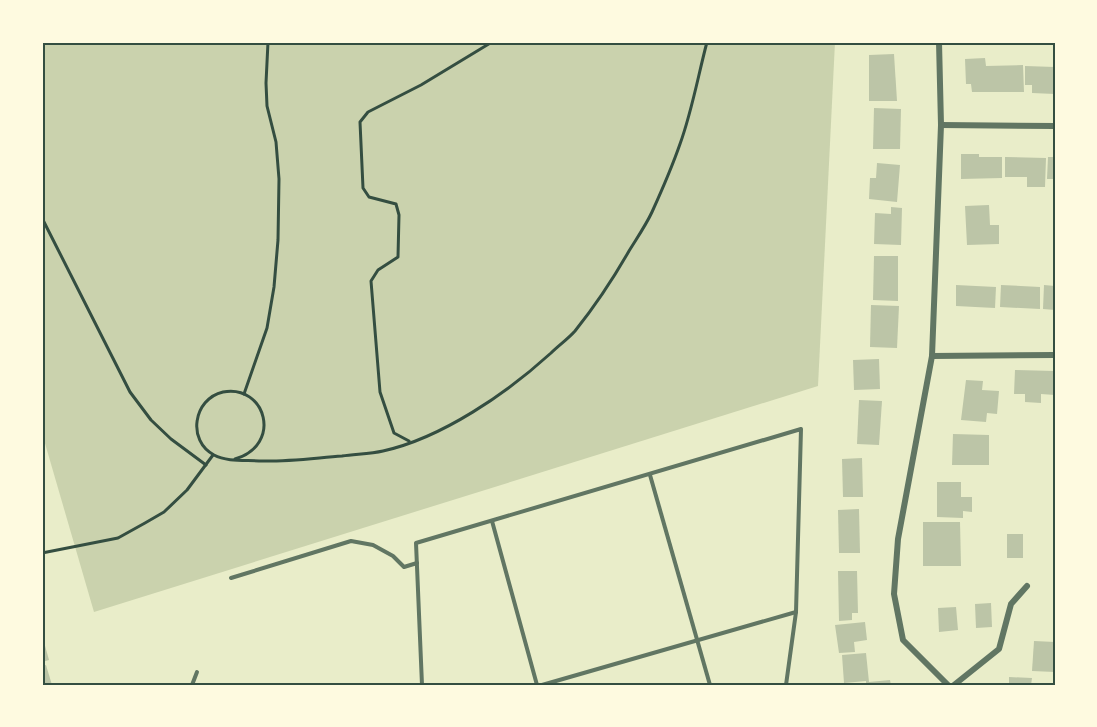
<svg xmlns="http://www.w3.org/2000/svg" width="1097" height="727" viewBox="0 0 1097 727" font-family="Poppins,sans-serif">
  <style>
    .green { fill: #cad2ad }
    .building { fill: #bcc5a7 }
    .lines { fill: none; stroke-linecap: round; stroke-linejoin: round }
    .path { stroke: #344e41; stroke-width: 3 }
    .service { stroke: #617663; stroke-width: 4 }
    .minor { stroke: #617663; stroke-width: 6 }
    .neatline { fill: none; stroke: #344e41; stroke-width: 2 }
  </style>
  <rect width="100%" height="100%" fill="#e9edc9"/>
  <path class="green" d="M42 42H835L818 386 94 612 42 433Z"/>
  <g class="building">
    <path d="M894 54 897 101H869V55Z"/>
    <path d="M985 58 986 66 1023 65 1024 92H972L971 84H966L965 59Z"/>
    <path d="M1025 66 1055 67V94L1032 93V85H1025Z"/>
    <path d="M874 108 901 109 900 149H873Z"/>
    <path d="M961 154H979V157H1002V178L961 179Z"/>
    <path d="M1005 157 1046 158 1045 187H1027V177H1005Z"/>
    <path d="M1048 157H1055V179H1047Z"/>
    <path d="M877 163 900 165 897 202 869 199 870 178H876Z"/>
    <path d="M989 205 990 225H999V244L967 245 965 206Z"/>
    <path d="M891 207 902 208 901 245 874 244 875 213 891 214Z"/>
    <path d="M874 256H898V301L873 300Z"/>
    <path d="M956 285 996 287 995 308 956 306Z"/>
    <path d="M1001 285 1040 287V309L1000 307Z"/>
    <path d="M1044 285 1055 286V310L1043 309Z"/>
    <path d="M871 305 899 306 897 348 870 347Z"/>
    <path d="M879 359 880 389 854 390 853 360Z"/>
    <path d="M1015 370 1055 371V395L1041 394V403L1025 402V394H1014Z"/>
    <path d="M966 380 983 381 982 390 999 391 997 414 987 413 986 422 961 420Z"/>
    <path d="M859 400 882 401 879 445 857 444Z"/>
    <path d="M953 434 989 435V465H952Z"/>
    <path d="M862 458 863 497H843L842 459Z"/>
    <path d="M937 482H961V497H972V512L963 511V518L937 517Z"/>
    <path d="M859 509 860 553H839L838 510Z"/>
    <path d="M923 522H960L961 566H923Z"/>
    <rect x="1007" y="534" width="16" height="24"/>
    <path d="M838 571H857L858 613H852V620L839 621Z"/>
    <path d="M991 603 992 627 976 628 975 604Z"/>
    <path d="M956 607 958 630 939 632 938 608Z"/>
    <path d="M865 622 867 640 854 642 855 652 839 653 835 625Z"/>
    <path d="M42 635 49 660 42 662Z"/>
    <path d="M1034 641 1055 642V672L1032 671Z"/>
    <path d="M866 653 869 682 890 680 891 685H866V681L844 683 842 655Z"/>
    <path d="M46 665 52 685H42V666Z"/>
    <path d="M1009 677 1032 678 1031 685H1009Z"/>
  </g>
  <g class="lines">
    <g class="path">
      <path d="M42 218 130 392 151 420 171 439 206 465"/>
      <path d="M244 394 267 328 274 287 278 240 279 179 276 142 267 106 266 83 268 42"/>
      <path d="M409 441 394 433 380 392 371 281 378 270 398 257 399 215 396 204 369 197 363 188 360 122 368 112 421 85 492 42"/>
      <path d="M235 459C283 445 266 384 223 392 193 399 187 441 214 455 227 462 245 460 259 461 286 462 315 458 342 456 355 454 370 454 383 451 442 438 507 393 551 353 559 345 568 339 575 331 595 306 613 279 629 251 637 238 646 225 652 212 662 190 672 167 680 144 692 111 698 76 707 42"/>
      <path d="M42 553 118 538 145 523 164 512 187 490 213 455"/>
    </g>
    <g class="service">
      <path d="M650 475 710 685"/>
      <path d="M492 521 537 685"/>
      <path d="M231 578 351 541 373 545 393 556 404 567 417 563"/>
      <path d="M192 685 197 672"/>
      <path d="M422 685 416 543 801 429 796 612 786 685"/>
      <path d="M542 685 796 612"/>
    </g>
    <g class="minor">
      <path d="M939 42 941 125 932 356 898 539 894 594 903 640 948 685"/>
      <path d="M941 125 1055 126"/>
      <path d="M932 356 1055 355"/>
      <path d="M954 685 999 649 1011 604 1027 586"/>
    </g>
  </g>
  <rect width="1097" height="727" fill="none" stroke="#fefae0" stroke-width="87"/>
  <rect x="44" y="44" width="1010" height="640" class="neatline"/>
</svg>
